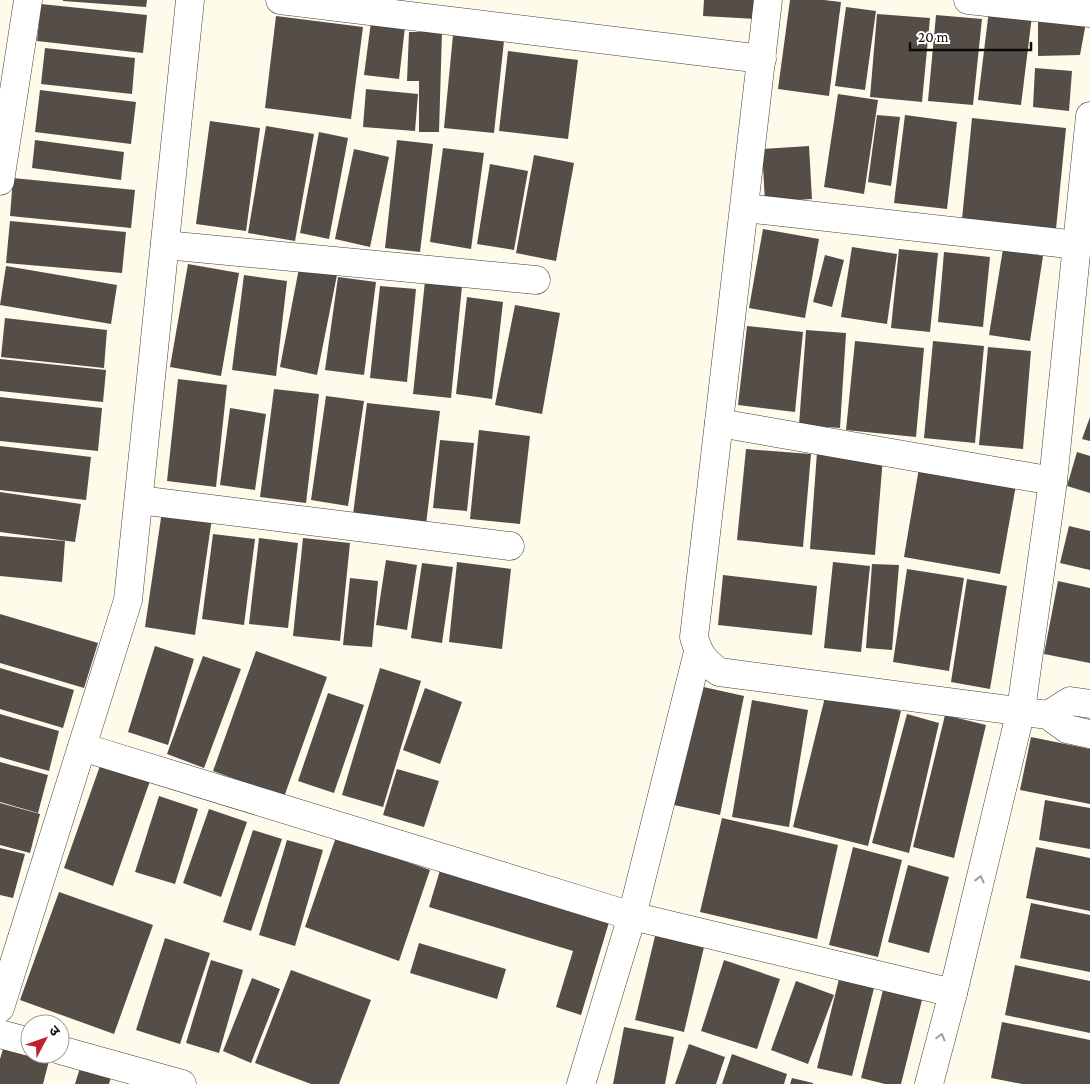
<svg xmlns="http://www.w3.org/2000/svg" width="1090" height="1084" viewBox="0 0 1090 1084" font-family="'Crimson Pro','Noto Sans Devanagari',serif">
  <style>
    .building { fill: #554d48 }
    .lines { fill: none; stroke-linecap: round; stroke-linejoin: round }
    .minor-casing { stroke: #3f3f3f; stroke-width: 29 }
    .minor { stroke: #fff; stroke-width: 28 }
    .oneway { stroke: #9e9e9e }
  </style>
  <rect width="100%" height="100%" fill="#fffbeb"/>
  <g class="building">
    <path d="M63 0H147L146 7 63 1Z"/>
    <path d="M704 0H757L756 19 703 16Z"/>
    <path d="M790 0H824L841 2 829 96 778 89Z"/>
    <path d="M41 4 147 15 143 53 37 41Z"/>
    <path d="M846 7 876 11 865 90 835 86Z"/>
    <path d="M989 10 1032 16 1021 105 978 100Z"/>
    <path d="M877 14 930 18 922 102 870 97Z"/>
    <path d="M936 15 982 19 973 105 928 101Z"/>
    <path d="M276 16 363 27 351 119 265 108Z"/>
    <path d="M1038 17H1087L1080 55 1038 56Z"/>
    <path d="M371 22 405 27 399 79 364 75Z"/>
    <path d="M409 32H442L439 132H419V81H407Z"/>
    <path d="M453 35 504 41 494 133 444 128Z"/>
    <path d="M45 48 135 58 132 94 41 84Z"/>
    <path d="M508 51 578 60 568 139 499 131Z"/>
    <path d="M1035 68 1072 71 1069 111 1033 107Z"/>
    <path d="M366 89 418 94 415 131 363 127Z"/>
    <path d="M40 90 136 102 131 144 35 132Z"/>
    <path d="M838 94 878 100 864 194 824 187Z"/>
    <path d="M877 115 900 117 891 186 868 182Z"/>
    <path d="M905 115 957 122 947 209 894 203Z"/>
    <path d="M972 118 1066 128 1056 229 962 219Z"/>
    <path d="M210 121 260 128 246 231 196 224Z"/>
    <path d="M266 126 314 134 295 241 248 233Z"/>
    <path d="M319 132 348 138 329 239 300 233Z"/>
    <path d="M35 140 124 152 121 180 32 168Z"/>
    <path d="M397 140 433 144 420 252 385 248Z"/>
    <path d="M809 146 812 199 765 202 762 149Z"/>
    <path d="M443 148 484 153 471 249 430 242Z"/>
    <path d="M354 149 389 157 370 247 335 239Z"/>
    <path d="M534 155 574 163 556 261 516 253Z"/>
    <path d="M490 164 528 171 514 250 477 244Z"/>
    <path d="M13 178 135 190 131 228 10 216Z"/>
    <path d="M10 221 126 232 122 273 6 263Z"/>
    <path d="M763 229 819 239 805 318 749 308Z"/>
    <path d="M852 247 897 254 887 324 841 317Z"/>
    <path d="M899 249 938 253 930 332 891 328Z"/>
    <path d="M1003 249 1043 256 1030 341 989 335Z"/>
    <path d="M944 252 990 257 983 327 938 322Z"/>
    <path d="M825 255 844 260 832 307 813 302Z"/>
    <path d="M188 264 239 273 221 376 170 367Z"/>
    <path d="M6 266 117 285 111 324 0 305Z"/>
    <path d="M299 268 337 275 317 375 280 367Z"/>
    <path d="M244 275 287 281 276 376 232 370Z"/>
    <path d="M338 277 376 282 364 375 325 370Z"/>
    <path d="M425 281 462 286 451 398 413 394Z"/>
    <path d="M380 286 416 289 407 382 370 378Z"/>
    <path d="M467 297 503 302 492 399 456 394Z"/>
    <path d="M515 305 560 313 542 414 495 405Z"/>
    <path d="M5 318 107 330 104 368 1 357Z"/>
    <path d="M747 326 803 332 795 412 738 405Z"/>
    <path d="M806 330 846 333 840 428 799 425Z"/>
    <path d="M855 341 924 348 916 437 846 430Z"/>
    <path d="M933 341 984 346 975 443 924 438Z"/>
    <path d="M988 347 1031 351 1023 449 979 445Z"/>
    <path d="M0 359 106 370 103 402 0 391Z"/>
    <path d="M178 379 227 385 216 487 167 481Z"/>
    <path d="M274 389 319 394 306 503 260 497Z"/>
    <path d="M326 396 364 401 348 506 311 500Z"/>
    <path d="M0 397 102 408 98 451 0 441Z"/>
    <path d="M367 403 440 411 426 524 353 515Z"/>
    <path d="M230 408 266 414 255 490 220 485Z"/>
    <path d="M1090 417V441L1082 439Z"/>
    <path d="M479 430 530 436 520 524 470 519Z"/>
    <path d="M440 440 474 443 467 511 433 508Z"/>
    <path d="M0 446 91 457 86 500 0 490Z"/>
    <path d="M746 449 811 454 803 547 737 540Z"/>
    <path d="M817 452 883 457 875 555 810 549Z"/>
    <path d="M1077 452 1090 456V493L1067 486Z"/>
    <path d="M919 468 1016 485 1000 574 904 557Z"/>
    <path d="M0 492 81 504 75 542 0 532Z"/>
    <path d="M162 511 212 518 195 635 145 627Z"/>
    <path d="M1069 526 1090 531V570L1060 563Z"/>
    <path d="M213 534 255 539 244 625 202 619Z"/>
    <path d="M0 536 65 541 62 582 0 576Z"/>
    <path d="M259 538 298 543 288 628 249 624Z"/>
    <path d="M303 538 350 543 340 641 293 636Z"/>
    <path d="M386 560 417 565 407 630 376 625Z"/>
    <path d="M457 562 511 569 502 649 449 642Z"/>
    <path d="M833 562 870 566 861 652 824 648Z"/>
    <path d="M422 563 453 567 442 643 411 638Z"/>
    <path d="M872 564 899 565 892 650 866 648Z"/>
    <path d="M907 569 964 578 949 671 893 662Z"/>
    <path d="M723 575 817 586 812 635 718 625Z"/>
    <path d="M350 578 378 581 372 647 343 645Z"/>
    <path d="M967 579 1007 586 990 689 951 682Z"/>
    <path d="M1058 581 1090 588V663L1044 654Z"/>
    <path d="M0 614 98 643 84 688 0 663Z"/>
    <path d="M155 646 194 659 168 745 128 732Z"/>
    <path d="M256 651 327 677 284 797 213 771Z"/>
    <path d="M203 656 241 669 204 768 167 754Z"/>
    <path d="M0 668 74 690 63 728 0 709Z"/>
    <path d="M380 668 421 681 383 807 342 795Z"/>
    <path d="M699 686 744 696 720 815 674 805Z"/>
    <path d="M425 688 462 702 440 764 403 750Z"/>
    <path d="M328 693 364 705 334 793 298 781Z"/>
    <path d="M826 693 901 711 868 846 793 827Z"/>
    <path d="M752 700 808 710 789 827 732 817Z"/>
    <path d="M0 714 59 731 49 771 0 757Z"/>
    <path d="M907 714 939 723 909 853 872 843Z"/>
    <path d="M945 715 986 725 954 858 913 847Z"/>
    <path d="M1031 737 1090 749V804L1020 790Z"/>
    <path d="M0 762 48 775 38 813 0 802Z"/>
    <path d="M101 763 150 781 113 886 64 868Z"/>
    <path d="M397 769 439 781 424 827 383 815Z"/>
    <path d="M159 796 198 809 175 884 135 872Z"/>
    <path d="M1045 800 1090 808V849L1039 840Z"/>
    <path d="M0 803 40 814 30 853 0 845Z"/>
    <path d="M209 809 247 822 221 897 183 883Z"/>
    <path d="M722 818 838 845 817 939 700 912Z"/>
    <path d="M253 830 282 839 251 931 223 922Z"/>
    <path d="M336 837 430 870 399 961 305 927Z"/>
    <path d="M287 840 323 850 295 946 259 935Z"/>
    <path d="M853 847 902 860 878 957 829 945Z"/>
    <path d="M1036 847 1090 858V911L1026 898Z"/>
    <path d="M0 848 25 854 13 898 0 895Z"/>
    <path d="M908 865 949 877 929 953 888 942Z"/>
    <path d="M441 867 610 919 581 1015 556 1007 573 951 429 907Z"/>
    <path d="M59 892 153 925 114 1034 20 1000Z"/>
    <path d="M1031 903 1090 915V972L1020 958Z"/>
    <path d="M655 936 704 947 684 1032 635 1020Z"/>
    <path d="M165 938 210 953 180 1044 136 1030Z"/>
    <path d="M419 943 506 969 497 999 410 973Z"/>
    <path d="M211 960 243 970 219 1053 186 1043Z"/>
    <path d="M724 960 780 979 757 1049 701 1031Z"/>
    <path d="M1015 965 1090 981V1033L1005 1015Z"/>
    <path d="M291 970 371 1000 339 1084H311L255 1063Z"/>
    <path d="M840 975 875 984 852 1076 817 1068Z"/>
    <path d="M252 978 280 989 251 1063 223 1051Z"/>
    <path d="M886 978 925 988 901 1084H885L861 1078Z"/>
    <path d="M796 981 834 995 808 1064 771 1050Z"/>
    <path d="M1002 1022 1090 1040V1084H1022L991 1078Z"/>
    <path d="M624 1027 674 1037 665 1084H613Z"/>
    <path d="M689 1044 725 1057 716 1084H675Z"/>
    <path d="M3 1049 49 1061 43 1084H0V1059Z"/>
    <path d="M732 1054 787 1074 784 1084H722Z"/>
    <path d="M80 1068 111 1077 109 1084H75Z"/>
    <path d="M792 1078 813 1083V1084H790Z"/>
  </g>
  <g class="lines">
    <defs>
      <g id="minor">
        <path d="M280 0 762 59"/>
        <path d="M768 0 694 637C699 655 704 661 719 672L1048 715 1067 729 1090 734"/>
        <path d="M968 0 1090 13"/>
        <path d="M0 181 28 0"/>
        <path d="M745 208 1077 245"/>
        <path d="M165 245 536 280"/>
        <path d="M719 423 1053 481"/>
        <path d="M139 500 510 546"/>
        <path d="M1048 715 1070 701 1090 704"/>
        <path d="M82 747 632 916 953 993"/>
        <path d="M0 1008 128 600 190 0"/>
        <path d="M0 1034 30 1042"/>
        <path d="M60 1050 182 1084"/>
        <path d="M581 1084 632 916 698 652"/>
        <path d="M929 1084 953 993 1021 710 1053 481 1090 116"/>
      </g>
    </defs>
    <use href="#minor" class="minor-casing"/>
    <use href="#minor" class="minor"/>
  </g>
  <defs><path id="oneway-chevron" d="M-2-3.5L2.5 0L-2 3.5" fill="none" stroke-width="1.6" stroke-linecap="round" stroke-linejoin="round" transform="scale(1.25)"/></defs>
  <g class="oneway">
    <use href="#oneway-chevron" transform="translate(980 879) rotate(-76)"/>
    <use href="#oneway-chevron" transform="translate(941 1037) rotate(-75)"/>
  </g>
  <g transform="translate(45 1039) rotate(49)"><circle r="24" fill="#ffffff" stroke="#9e9e9e"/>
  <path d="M0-4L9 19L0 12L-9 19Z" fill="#be232d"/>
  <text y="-8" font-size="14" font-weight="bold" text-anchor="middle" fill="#0c0c0c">उ</text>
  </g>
  <path d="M910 42v8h121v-8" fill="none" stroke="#0c0c0c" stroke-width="2.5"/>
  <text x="918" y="42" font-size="15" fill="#0c0c0c" stroke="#ffffff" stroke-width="4" paint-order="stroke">20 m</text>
</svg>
